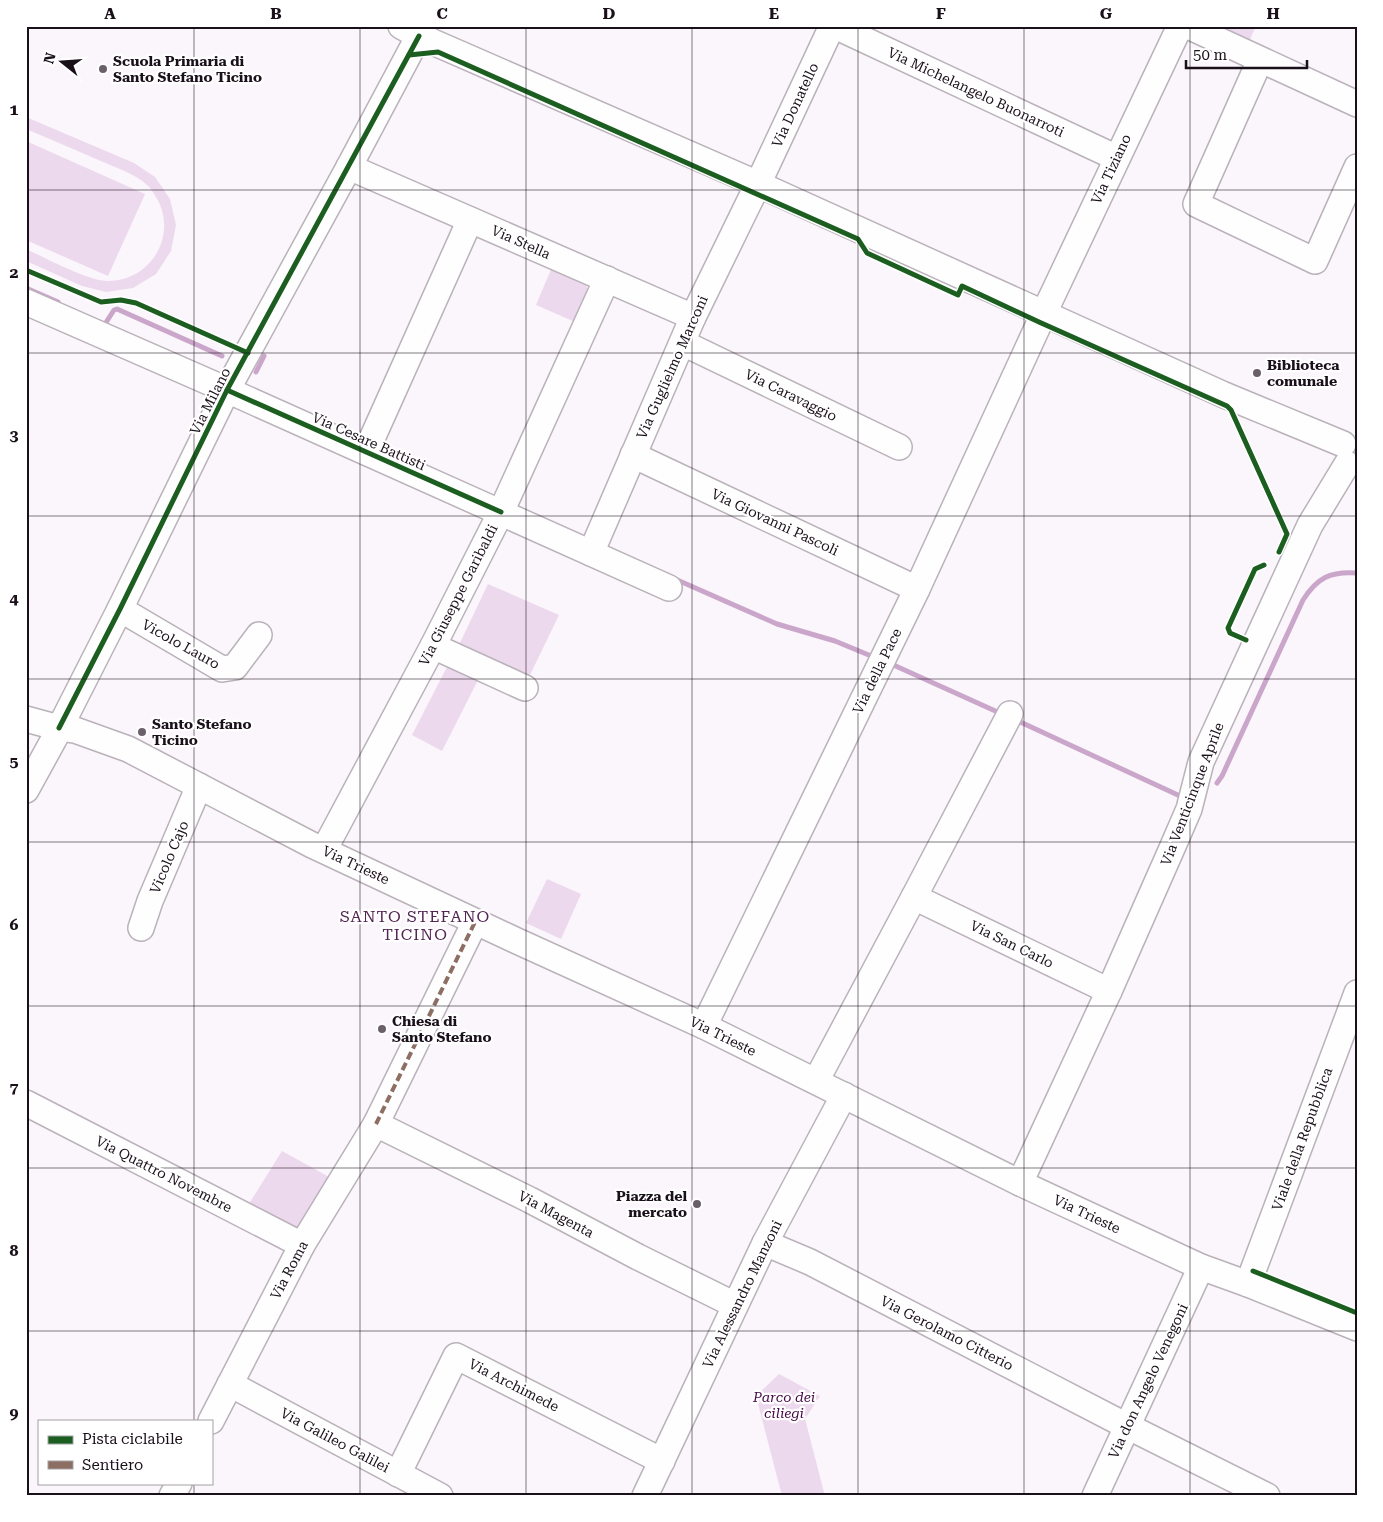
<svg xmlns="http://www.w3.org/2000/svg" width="1383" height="1522" viewBox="0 0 1383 1522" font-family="'Roboto Serif',serif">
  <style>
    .green { fill: #edd9ed }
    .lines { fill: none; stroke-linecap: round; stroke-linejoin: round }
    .stream { stroke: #cba6cb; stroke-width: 5 }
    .minor-casing { stroke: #bab2ba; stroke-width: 28 }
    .minor { stroke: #fefefe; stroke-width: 25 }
    .quiet { stroke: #8d6e63; stroke-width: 4; stroke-dasharray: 8 4; stroke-linecap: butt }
    .cycleway-casing { stroke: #fff; stroke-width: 8 }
    .cycleway { stroke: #1b5e20; stroke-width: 5 }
    .grid { fill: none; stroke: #1a101a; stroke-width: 1; stroke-opacity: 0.55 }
    .poi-dot { fill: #696069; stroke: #fff; stroke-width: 2 }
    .labels { text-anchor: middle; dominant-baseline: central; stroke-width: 4.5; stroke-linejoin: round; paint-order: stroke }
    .poi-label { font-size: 14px; font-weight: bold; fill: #1a101a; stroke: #fff; text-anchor: start }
    .street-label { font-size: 14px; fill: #1a101a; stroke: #fff }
    .park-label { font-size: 14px; font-style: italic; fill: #460748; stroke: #fff }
    .quarter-label { font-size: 16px; letter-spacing: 1px; fill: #542455; stroke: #fff }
    .neatline { fill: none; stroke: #1a101a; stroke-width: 2 }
    .grid-label { font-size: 16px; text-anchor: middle; font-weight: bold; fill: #1a101a }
  </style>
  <rect width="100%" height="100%" fill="#fbf6fb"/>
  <g class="green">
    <path d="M1206 26H1256L1247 46Z"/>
    <path d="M26 117 134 163 155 177 170 199 176 225 171 251 156 274 133 288 106 292 82 286 26 261V249C46 258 88 281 108 281 153 281 180 231 154 194 152 191 150 187 147 185 137 175 117 168 103 162 78 151 52 140 26 129Z"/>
    <path d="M26 141 145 194 108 276 26 240Z"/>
    <path d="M552 267 585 282 589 293 575 322 536 305Z"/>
    <path d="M488 584 559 615 530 675 459 645Z"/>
    <path d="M448 665 478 680 442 751 412 735Z"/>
    <path d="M547 879 581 894 561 939 526 923Z"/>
    <path d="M282 1151 331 1178 297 1229 247 1207Z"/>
    <path d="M779 1374 820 1396 805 1419 825 1496H782L756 1396Z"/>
  </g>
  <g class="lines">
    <g class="stream">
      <path d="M26 288 58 302"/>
      <path d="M105 324 114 310 117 309 222 356"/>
      <path d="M256 372 264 356"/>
      <path d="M675 579 777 624 835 641 876 658"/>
      <path d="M889 663 1002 714"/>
      <path d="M1014 719 1180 796"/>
      <path d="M1217 783 1222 776 1303 600C1317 578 1330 571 1357 573"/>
    </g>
    <defs>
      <g id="minor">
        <path d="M401 26 419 36 758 184 1222 394 1343 444"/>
        <path d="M835 26 1117 158"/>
        <path d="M1188 26 1357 104"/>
        <path d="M1260 60 1196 204 1315 261 1357 167"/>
        <path d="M349 167 693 317"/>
        <path d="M26 302 227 390 669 588"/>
        <path d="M683 343 899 447"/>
        <path d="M366 452 470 220"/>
        <path d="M633 455 917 589"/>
        <path d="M591 553 693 317 758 184 832 26"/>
        <path d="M120 609 222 669 235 667 259 635"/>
        <path d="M433 646 525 688"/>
        <path d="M26 719 59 728 75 730 128 749 312 845 517 941 704 1026 1020 1183 1201 1267 1248 1284 1357 1328"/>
        <path d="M26 790 54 739 120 609 227 390 349 167 424 26"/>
        <path d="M324 850 433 646 501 512 607 279"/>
        <path d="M914 897 1109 991"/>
        <path d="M141 928 150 901 199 786"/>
        <path d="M704 1026 917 589 1044 313 1180 26"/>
        <path d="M816 1081 914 897 1010 714"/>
        <path d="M26 1103 302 1245"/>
        <path d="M376 1124 530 1200 638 1257 735 1305"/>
        <path d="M1020 1183 1109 991 1173 846 1189 809 1201 762 1310 525 1347 464"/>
        <path d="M765 1243 810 1262 1119 1422 1267 1496"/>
        <path d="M1248 1284 1357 993"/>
        <path d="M230 1384 440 1496"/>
        <path d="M211 1421 302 1245 376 1124 475 922"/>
        <path d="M398 1474 456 1356 662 1461"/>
        <path d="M172 1496 179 1483"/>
        <path d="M645 1496 765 1243 844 1095"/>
        <path d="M1095 1496 1201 1267"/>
      </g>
    </defs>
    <use href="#minor" class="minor-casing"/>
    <use href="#minor" class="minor"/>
    <path class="quiet" d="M376 1124 475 922"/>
    <defs>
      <g id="cycleway">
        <path d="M409 55 438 52 858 239 867 253 958 295 962 286 1039 322 1227 406 1231 410 1287 534 1279 552"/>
        <path d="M26 270 101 302 121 300 136 303 248 353"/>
        <path d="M227 390 501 512"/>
        <path d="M1246 640 1230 633 1228 628 1255 569 1264 565"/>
        <path d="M59 728 120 609 227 390 419 36"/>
        <path d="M1253 1271 1357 1313"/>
      </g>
    </defs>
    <use href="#cycleway" class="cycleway-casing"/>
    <use href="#cycleway" class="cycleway"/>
  </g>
  <path class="grid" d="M194 26V1421M360 26V1496M526 26V1496M692 26V1496M858 26V1496M1024 26V1496M1190 26V1496M26 190H1357M26 353H1357M26 516H1357M26 679H1357M26 842H1357M26 1006H1357M26 1168H1357M26 1331H1357M194 1483V1496"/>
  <g class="poi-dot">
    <circle cx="103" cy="69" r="5"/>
    <circle cx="1257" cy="373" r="5"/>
    <circle cx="142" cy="732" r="5"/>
    <circle cx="382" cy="1029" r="5"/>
    <circle cx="697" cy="1204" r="5"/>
  </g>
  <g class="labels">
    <g class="poi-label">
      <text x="113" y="61">Scuola Primaria di<tspan x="113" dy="16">Santo Stefano Ticino</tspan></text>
      <text x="1267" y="365">Biblioteca<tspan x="1267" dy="16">comunale</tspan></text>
      <text x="152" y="724">Santo Stefano<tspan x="152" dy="16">Ticino</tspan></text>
      <text x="392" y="1021">Chiesa di<tspan x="392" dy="16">Santo Stefano</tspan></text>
      <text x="687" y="1196" text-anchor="end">Piazza del<tspan x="687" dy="16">mercato</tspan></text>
    </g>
    <g class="street-label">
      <text transform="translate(976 92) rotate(25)">Via Michelangelo Buonarroti</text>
      <text transform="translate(795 105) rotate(-65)">Via Donatello</text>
      <text transform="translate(1111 169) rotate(-65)">Via Tiziano</text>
      <text transform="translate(521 242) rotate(24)">Via Stella</text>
      <text transform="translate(672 367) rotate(-66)">Via Guglielmo Marconi</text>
      <text transform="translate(791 395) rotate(26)">Via Caravaggio</text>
      <text transform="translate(210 401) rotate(-63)">Via Milano</text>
      <text transform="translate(369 441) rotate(24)">Via Cesare Battisti</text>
      <text transform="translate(775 522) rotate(25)">Via Giovanni Pascoli</text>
      <text transform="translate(458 595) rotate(-63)">Via Giuseppe Garibaldi</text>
      <text transform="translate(181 644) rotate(29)">Vicolo Lauro</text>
      <text transform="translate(877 671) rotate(-64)">Via della Pace</text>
      <text transform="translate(1192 794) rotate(-69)">Via Venticinque Aprile</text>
      <text transform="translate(169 857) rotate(-67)">Vicolo Cajo</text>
      <text transform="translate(356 865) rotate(25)">Via Trieste</text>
      <text transform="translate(1012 944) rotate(26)">Via San Carlo</text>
      <text transform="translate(723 1036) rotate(26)">Via Trieste</text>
      <text transform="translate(1302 1139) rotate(-70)">Viale della Repubblica</text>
      <text transform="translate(164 1174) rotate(27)">Via Quattro Novembre</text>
      <text transform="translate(556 1214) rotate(28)">Via Magenta</text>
      <text transform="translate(1087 1214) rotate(25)">Via Trieste</text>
      <text transform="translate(289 1270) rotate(-62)">Via Roma</text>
      <text transform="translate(742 1294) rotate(-64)">Via Alessandro Manzoni</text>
      <text transform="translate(947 1333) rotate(27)">Via Gerolamo Citterio</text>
      <text transform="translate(1148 1381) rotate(-65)">Via don Angelo Venegoni</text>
      <text transform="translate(514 1385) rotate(27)">Via Archimede</text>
      <text transform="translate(335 1440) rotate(28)">Via Galileo Galilei</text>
    </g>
    <g class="park-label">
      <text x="784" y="1397">Parco dei<tspan x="784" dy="16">ciliegi</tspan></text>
    </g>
    <g class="quarter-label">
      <text x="415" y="916">SANTO STEFANO<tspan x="415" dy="18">TICINO</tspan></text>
    </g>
  </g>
  <rect width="1383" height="1522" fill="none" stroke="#ffffff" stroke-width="55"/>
  <rect x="38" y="1420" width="175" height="65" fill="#ffffff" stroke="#a39fa3"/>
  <rect x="48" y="1436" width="25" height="8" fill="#1b5e20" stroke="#a39fa3"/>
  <text x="82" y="1444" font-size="15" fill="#1a101a">Pista ciclabile</text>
  <rect x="48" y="1461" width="25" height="8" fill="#8d6e63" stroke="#a39fa3"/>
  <text x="82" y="1470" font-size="15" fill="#1a101a">Sentiero</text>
  <g transform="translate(62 62) rotate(287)" stroke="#ffffff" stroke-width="4" paint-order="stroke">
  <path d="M0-4L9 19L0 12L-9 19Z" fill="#1a101a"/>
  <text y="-8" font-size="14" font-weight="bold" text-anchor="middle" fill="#1a101a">N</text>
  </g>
  <path d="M1186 60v8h121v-8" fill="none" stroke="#1a101a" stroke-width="2.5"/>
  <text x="1193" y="60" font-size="15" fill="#1a101a" stroke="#ffffff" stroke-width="4" paint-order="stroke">50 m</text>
  <rect x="28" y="28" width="1328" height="1466" class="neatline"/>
  <g class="grid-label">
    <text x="110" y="19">A</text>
    <text x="276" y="19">B</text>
    <text x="442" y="19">C</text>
    <text x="609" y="19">D</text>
    <text x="774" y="19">E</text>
    <text x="941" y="19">F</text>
    <text x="1106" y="19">G</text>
    <text x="1273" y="19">H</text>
    <text x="14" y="115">1</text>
    <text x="14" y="278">2</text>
    <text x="14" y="441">3</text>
    <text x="14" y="604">4</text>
    <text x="14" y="767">5</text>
    <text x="14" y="930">6</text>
    <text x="14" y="1093">7</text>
    <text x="14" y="1256">8</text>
    <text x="14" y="1419">9</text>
  </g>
</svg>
